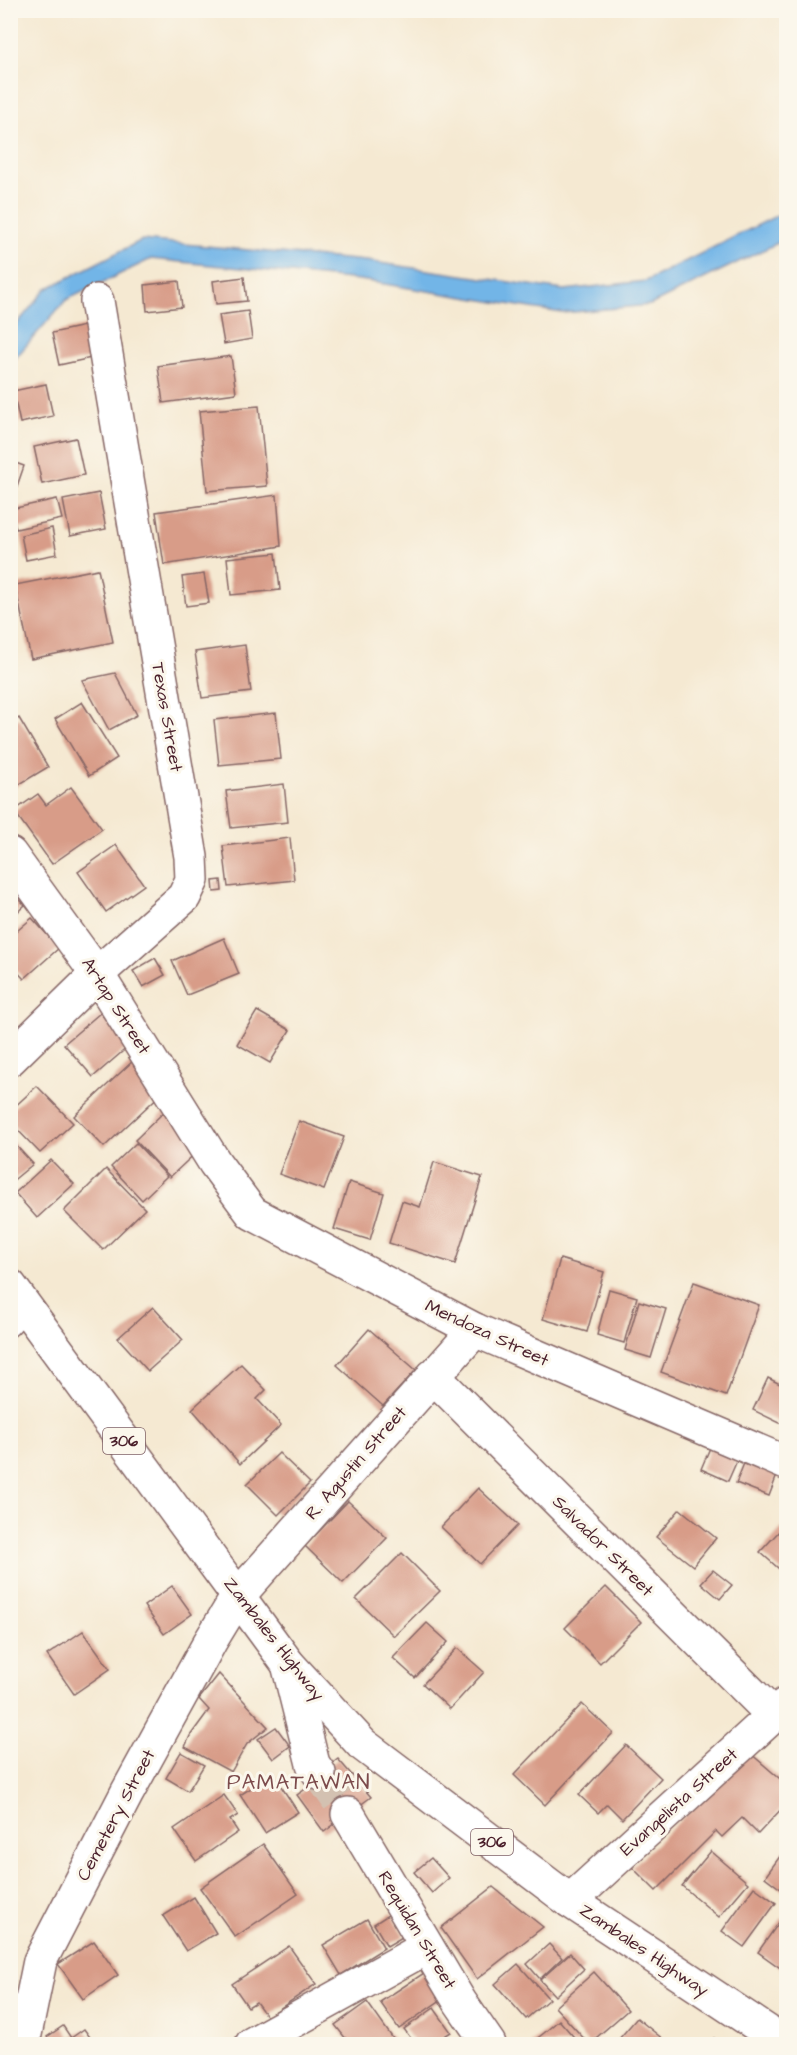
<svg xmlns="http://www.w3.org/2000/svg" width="797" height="2055" viewBox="0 0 797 2055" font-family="'Architects Daughter',sans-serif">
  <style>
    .water { fill: #72b5e7; stroke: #5e6a89; stroke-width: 1.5 }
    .building { fill: #d89c88 }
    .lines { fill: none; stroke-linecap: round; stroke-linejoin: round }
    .minor-tunnel { stroke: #d3c1b1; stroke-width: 33; stroke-dasharray: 33 16; stroke-linecap: butt }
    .service-casing { stroke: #866665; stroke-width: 21 }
    .minor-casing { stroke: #866665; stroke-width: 36 }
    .primary-casing { stroke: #866665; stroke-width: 36 }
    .service { stroke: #fff; stroke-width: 18 }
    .minor { stroke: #fff; stroke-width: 33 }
    .primary { stroke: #fff; stroke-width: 33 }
    .labels { text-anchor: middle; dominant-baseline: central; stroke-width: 6; stroke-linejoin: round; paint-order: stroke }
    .shield { fill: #fbf7ec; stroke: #7f6065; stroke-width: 1.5 }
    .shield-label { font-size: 16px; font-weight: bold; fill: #4a1f2b }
    .street-label { font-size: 18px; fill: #4a1f2b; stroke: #fbf7ec }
    .quarter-label { font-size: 21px; letter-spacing: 1.5px; fill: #7c4b4c; stroke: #fbf7ec }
  </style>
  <rect width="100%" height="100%" fill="#fbf7ec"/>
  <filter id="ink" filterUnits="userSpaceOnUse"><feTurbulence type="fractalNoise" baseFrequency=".0167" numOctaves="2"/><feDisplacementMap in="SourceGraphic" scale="12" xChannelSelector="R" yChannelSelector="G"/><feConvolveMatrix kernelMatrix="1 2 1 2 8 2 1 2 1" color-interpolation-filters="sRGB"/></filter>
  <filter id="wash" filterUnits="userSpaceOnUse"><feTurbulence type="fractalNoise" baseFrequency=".008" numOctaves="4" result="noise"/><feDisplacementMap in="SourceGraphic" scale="24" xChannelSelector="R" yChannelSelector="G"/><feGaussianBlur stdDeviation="1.35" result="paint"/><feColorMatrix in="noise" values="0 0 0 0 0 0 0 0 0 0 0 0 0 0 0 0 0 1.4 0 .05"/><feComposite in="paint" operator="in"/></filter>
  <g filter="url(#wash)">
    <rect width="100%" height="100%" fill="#f5e9d2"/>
    <path class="water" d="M786 211V239L650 305 562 313 360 280 151 259 66 300 11 363V331L46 289 142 240 366 261 564 290 646 281Z"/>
    <g id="blocks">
      <g class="building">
        <path d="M244 277 247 301 216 304 213 281Z"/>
        <path d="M179 281 182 307 147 311 145 285Z"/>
        <path d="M248 311 252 339 224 344 219 315Z"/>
        <path d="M89 325 96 357 59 365 52 333Z"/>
        <path d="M231 356 236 393 163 403 158 366Z"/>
        <path d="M46 384 53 416 20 423 13 391Z"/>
        <path d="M259 406 267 486 207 491 199 411Z"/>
        <path d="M76 438 84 475 42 484 34 447Z"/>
        <path d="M10 461 24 466 16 489 10 487Z"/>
        <path d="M99 493 106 529 70 536 63 500Z"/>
        <path d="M277 495 281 546 164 565 156 512Z"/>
        <path d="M57 499 62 519 16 529 11 509Z"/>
        <path d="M52 528 57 554 26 560 21 535Z"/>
        <path d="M276 553 280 590 231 595 227 558Z"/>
        <path d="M98 569 113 642 31 659 15 585Z"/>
        <path d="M204 574 209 603 186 606 182 577Z"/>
        <path d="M245 645 251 692 202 698 195 652Z"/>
        <path d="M115 673 137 715 109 730 82 680Z"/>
        <path d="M82 702 117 758 89 776 55 719Z"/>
        <path d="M276 713 281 759 219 765 214 720Z"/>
        <path d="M19 718 48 767 10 790V723Z"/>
        <path d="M284 784 288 822 231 828 226 791Z"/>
        <path d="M71 787 102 829 52 864 14 811 38 794 46 805Z"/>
        <path d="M290 838 294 880 228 887 223 846Z"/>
        <path d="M116 845 144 885 106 912 78 872Z"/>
        <path d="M221 880 222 891 214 892 213 881Z"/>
        <path d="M10 890 25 905 10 919Z"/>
        <path d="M32 918 59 948 24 979 10 964V937Z"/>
        <path d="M224 938 239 974 187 995 172 961Z"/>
        <path d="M155 958 165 975 143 987 133 971Z"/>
        <path d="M257 1011 290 1030 270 1063 237 1044Z"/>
        <path d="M100 1013 129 1046 93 1077 64 1044Z"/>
        <path d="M134 1060 164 1091 104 1147 74 1116Z"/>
        <path d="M37 1086 73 1123 40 1153 10 1122V1111Z"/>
        <path d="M168 1108 203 1146 170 1177 135 1140Z"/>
        <path d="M299 1121 344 1137 324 1190 279 1174Z"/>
        <path d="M10 1139 33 1164 10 1183Z"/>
        <path d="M136 1143 167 1176 142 1200 111 1167Z"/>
        <path d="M51 1160 74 1184 37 1218 15 1193Z"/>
        <path d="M434 1162 482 1177 455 1264 389 1243 402 1201 420 1207Z"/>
        <path d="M106 1169 145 1209 103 1250 64 1211Z"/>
        <path d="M349 1182 384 1193 370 1240 334 1229Z"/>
        <path d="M560 1259 604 1272 587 1332 543 1319Z"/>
        <path d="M694 1282 759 1305 726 1396 661 1372Z"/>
        <path d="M609 1289 637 1297 624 1343 597 1335Z"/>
        <path d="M639 1301 666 1309 651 1358 625 1350Z"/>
        <path d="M153 1307 183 1340 148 1371 118 1338Z"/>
        <path d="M369 1329 416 1370 383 1406 337 1365Z"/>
        <path d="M241 1364 266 1390 257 1399 281 1425 240 1464 192 1409Z"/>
        <path d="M768 1378 786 1387V1426L753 1410Z"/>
        <path d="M715 1436 743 1447 728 1481 701 1469Z"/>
        <path d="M749 1451 781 1465 769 1496 736 1483Z"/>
        <path d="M279 1453 310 1483 278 1515 247 1484Z"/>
        <path d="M478 1488 518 1525 480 1564 441 1527Z"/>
        <path d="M348 1501 387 1538 343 1583 305 1546Z"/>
        <path d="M680 1509 716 1538 693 1566 656 1537Z"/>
        <path d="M783 1527 786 1529V1575L760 1552Z"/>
        <path d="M402 1553 440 1591 394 1636 356 1599Z"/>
        <path d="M713 1570 732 1585 720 1599 701 1583Z"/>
        <path d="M172 1586 192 1614 164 1634 144 1606Z"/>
        <path d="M606 1587 641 1622 600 1663 565 1628Z"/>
        <path d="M427 1623 448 1642 415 1678 393 1658Z"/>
        <path d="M83 1631 110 1669 74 1694 47 1655Z"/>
        <path d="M457 1648 484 1672 450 1709 423 1684Z"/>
        <path d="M219 1674 268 1727 247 1744 231 1772 185 1747 190 1736 209 1710 199 1699Z"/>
        <path d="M582 1704 613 1733 545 1805 514 1775Z"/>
        <path d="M276 1727 290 1746 273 1759 258 1739Z"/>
        <path d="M626 1745 661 1778 622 1819 607 1804 598 1813 579 1795Z"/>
        <path d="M181 1752 204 1765 188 1791 166 1778Z"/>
        <path d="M750 1753 786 1784V1804L758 1834 742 1818 722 1837 716 1831 656 1891 632 1867Z"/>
        <path d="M338 1759 371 1797 324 1832 297 1795 317 1781 314 1777Z"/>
        <path d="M273 1774 298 1812 265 1833 240 1795Z"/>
        <path d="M224 1795 238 1815 230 1820 238 1832 196 1861 174 1829Z"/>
        <path d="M263 1844 298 1894 235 1937 200 1888Z"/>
        <path d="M786 1848V1893L765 1877Z"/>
        <path d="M711 1851 748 1883 719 1917 682 1886Z"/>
        <path d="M431 1858 449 1878 432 1893 414 1872Z"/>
        <path d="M493 1887 543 1927 477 1979 441 1928Z"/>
        <path d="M754 1887 776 1903 744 1947 722 1931Z"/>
        <path d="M194 1897 216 1933 186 1951 163 1916Z"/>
        <path d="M391 1913 404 1936 387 1946 374 1924Z"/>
        <path d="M782 1918 786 1921V1972L758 1952Z"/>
        <path d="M367 1919 384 1948 341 1975 323 1945Z"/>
        <path d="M94 1941 118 1975 83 1999 58 1964Z"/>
        <path d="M549 1944 562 1958 540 1979 527 1964Z"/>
        <path d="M289 1946 316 1984 267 2017 256 2002 248 2007 232 1984Z"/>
        <path d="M570 1953 584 1969 555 1996 540 1980Z"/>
        <path d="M518 1964 549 1999 526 2019 495 1984Z"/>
        <path d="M594 1972 628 2010 589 2044 555 2007Z"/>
        <path d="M424 1973 442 1999 399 2029 380 2002Z"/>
        <path d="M367 2002 394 2040 387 2044H350L335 2025Z"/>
        <path d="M434 2008 451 2032 432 2044H415L404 2029Z"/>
        <path d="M637 2018 648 2027 669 2044H624L618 2040Z"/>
        <path d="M559 2020 580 2044H530L544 2033Z"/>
        <path d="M63 2026 71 2038 84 2029 95 2044H53L47 2037Z"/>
        <path d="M714 2038 723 2044H709Z"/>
      </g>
    </g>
  </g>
  <g filter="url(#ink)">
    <use href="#blocks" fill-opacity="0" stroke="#866665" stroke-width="1.5"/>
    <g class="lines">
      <path class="minor-tunnel" d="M319 1773 348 1814"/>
      <defs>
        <path id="service" d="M10 1327 26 1309"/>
        <g id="minor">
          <path d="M10 854 97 974 215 1163 252 1213 475 1330 786 1463"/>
          <path d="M10 1059 97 974 184 897 192 880 191 857 97 301"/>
          <path d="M433 1376 774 1716"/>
          <path d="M288 1664 313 1764 319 1773"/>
          <path d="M348 1814 460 2002 489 2044"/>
          <path d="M570 1901 786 1704"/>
          <path d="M23 2044 40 1961 127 1793 210 1642 238 1596 475 1330"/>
          <path d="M252 2044 427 1947"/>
        </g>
        <path id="primary" d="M10 1286 288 1664 362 1744 570 1901 786 2044"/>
      </defs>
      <use href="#service" class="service-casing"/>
      <use href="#minor" class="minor-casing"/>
      <use href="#primary" class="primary-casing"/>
      <use href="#service" class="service"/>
      <use href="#minor" class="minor"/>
      <use href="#primary" class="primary"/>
    </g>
  </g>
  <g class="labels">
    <g class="shield">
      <rect x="103" y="1428" width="42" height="26" rx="4.5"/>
      <rect x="471" y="1829" width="42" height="26" rx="4.5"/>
    </g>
    <g class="shield-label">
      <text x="124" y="1441">306</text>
      <text x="492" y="1842">306</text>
    </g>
    <g class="street-label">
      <text transform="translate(167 717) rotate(80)">Texas Street</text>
      <text transform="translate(116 1006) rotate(57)">Artap Street</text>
      <text transform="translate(487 1333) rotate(25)">Mendoza Street</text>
      <text transform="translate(356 1463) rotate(-49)">R. Agustin Street</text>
      <text transform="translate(603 1546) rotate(45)">Salvador Street</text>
      <text transform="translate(274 1639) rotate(52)">Zambales Highway</text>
      <text transform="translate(679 1802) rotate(-42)">Evangelista Street</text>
      <text transform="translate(116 1815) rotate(-62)">Cemetery Street</text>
      <text transform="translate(417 1930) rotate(59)">Requidan Street</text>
      <text transform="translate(644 1950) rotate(34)">Zambales Highway</text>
    </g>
    <g class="quarter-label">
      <text x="299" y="1782">PAMATAWAN</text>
    </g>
  </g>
  <rect width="797" height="2055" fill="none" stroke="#fbf7ec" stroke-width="36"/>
</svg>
